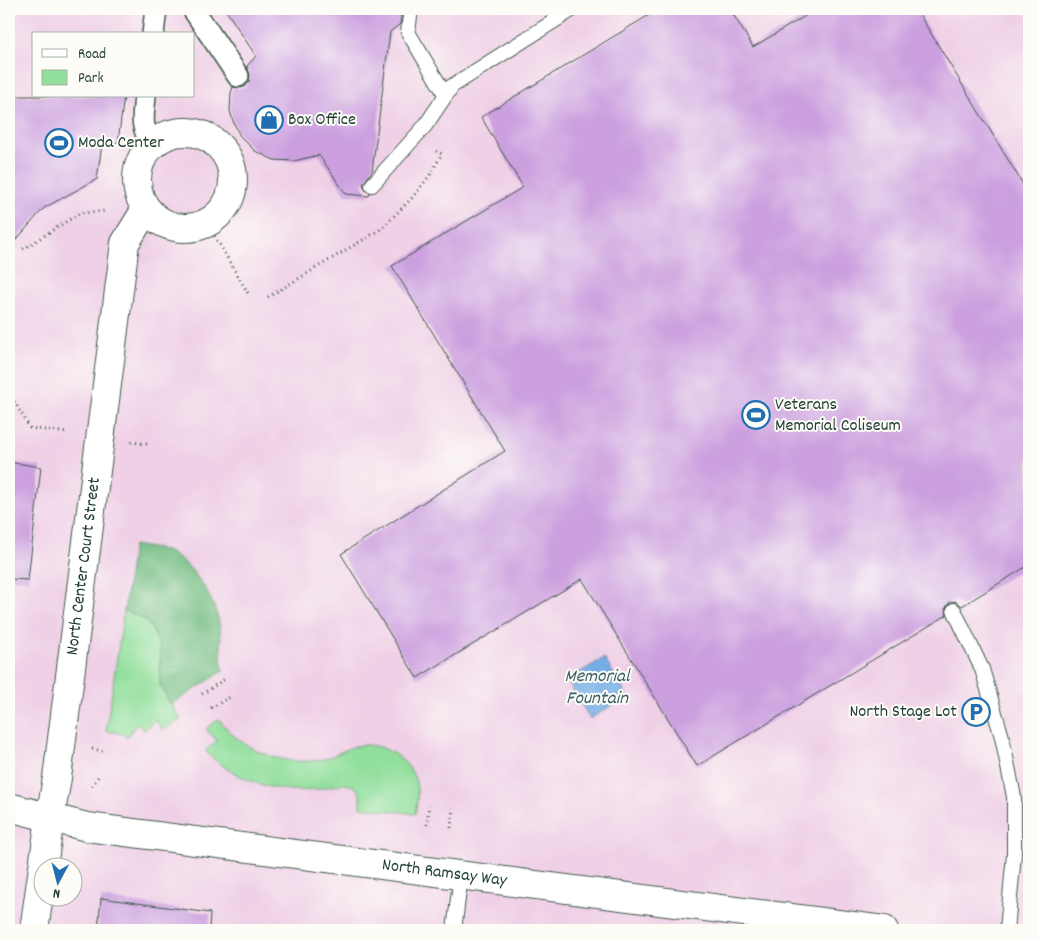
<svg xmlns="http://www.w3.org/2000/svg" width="1038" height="939" viewBox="0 0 1038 939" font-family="Dekko,sans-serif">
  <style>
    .built { fill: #efd0e6; fill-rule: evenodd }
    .green { fill: #92df9d; stroke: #588e68 }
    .forest { fill: #75be84; stroke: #4a7e5c }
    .water { fill: #75aee5; stroke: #4a768c }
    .building { fill: #cca0df }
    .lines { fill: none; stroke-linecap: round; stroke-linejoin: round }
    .service-casing { stroke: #3d5649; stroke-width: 16 }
    .pedestrian-casing { stroke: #3d5649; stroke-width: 24 }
    .minor-casing { stroke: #3d5649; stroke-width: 30 }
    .tertiary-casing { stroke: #3d5649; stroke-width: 30 }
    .path { stroke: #3d5649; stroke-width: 3; stroke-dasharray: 1 4; stroke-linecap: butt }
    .service { stroke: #fff; stroke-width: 14 }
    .pedestrian { stroke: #fff; stroke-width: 21 }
    .minor { stroke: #fff; stroke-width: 28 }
    .tertiary { stroke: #fff; stroke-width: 28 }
    .labels { text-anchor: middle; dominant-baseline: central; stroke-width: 4; stroke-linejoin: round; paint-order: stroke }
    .poi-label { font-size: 18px; fill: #1f3d34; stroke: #fdfcf7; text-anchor: start }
    .street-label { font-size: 18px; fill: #1f3d34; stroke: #fdfcf7 }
    .water-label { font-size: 19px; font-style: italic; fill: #395f69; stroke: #fdfcf7 }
  </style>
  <rect width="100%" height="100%" fill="#fdfcf7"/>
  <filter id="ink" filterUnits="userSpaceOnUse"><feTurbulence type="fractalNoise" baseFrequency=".02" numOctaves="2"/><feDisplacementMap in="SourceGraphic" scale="10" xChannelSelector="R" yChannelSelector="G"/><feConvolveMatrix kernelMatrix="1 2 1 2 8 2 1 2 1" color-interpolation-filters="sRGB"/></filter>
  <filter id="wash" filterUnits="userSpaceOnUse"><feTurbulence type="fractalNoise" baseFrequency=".0096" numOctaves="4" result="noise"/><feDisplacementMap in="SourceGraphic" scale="20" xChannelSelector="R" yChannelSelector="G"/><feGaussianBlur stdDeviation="1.12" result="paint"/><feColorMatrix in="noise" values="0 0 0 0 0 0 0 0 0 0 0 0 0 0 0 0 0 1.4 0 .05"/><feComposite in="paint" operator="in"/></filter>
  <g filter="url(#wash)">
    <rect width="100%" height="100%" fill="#e9e1be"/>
    <path class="built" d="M9 9H1029V930H9ZM34 34H194V96H34ZM42 866H72V896H42Z"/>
    <g class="green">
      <path d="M124 610 144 619 152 629 160 647V685L181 720 162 730 156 720 144 730 137 723 127 737 120 733 106 731Z"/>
      <path d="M219 719C242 752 288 769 327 758 340 754 352 744 366 745 390 746 414 763 417 788 418 797 417 805 415 814L361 807C361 797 361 788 350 785 342 782 322 789 312 790 272 794 233 778 205 751L217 741 206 729Z"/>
    </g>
    <path class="forest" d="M133 545C143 547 154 548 163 550 192 559 216 600 220 628 222 642 220 657 223 671L171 705 160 685V647L152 629 144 619 124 610Z"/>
    <path class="water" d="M604 658 627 696 590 719 567 680Z"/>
    <g id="blocks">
      <g class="building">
        <path d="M225 9H402L400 24 390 32 372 171 363 184 366 191 370 193 369 196 346 194 319 155 294 161 274 160 255 151 240 136 233 121 230 111 231 93 233 87 239 88 245 87 249 82 250 75 247 66 256 56Z"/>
        <path d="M659 9H730L753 47 817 9H916L1029 194V565L962 606 955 601 950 602 945 609 947 615 697 766 582 579 417 678 341 554 505 451 392 266 523 187 481 117Z"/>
        <path d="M9 96H124L118 142 102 144 97 179 44 208 9 248Z"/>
        <path d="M9 462 41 467 28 580 9 579Z"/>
        <path d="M101 898 210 913 209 930H98Z"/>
      </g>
    </g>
  </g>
  <g filter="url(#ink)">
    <use href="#blocks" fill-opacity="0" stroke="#3d5649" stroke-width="1"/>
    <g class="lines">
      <defs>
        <g id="service">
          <path d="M411 9 408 32 445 94"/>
          <path d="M372 185 425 126 452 86 573 9"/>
          <path d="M954 610 982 669 1002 737 1014 797V854L1007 930"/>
          <path d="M454 930 461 875"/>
        </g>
        <g id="pedestrian">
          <path d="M193 9 238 76"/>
          <path d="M153 34 156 9"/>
          <path d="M145 96C143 119 140 124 152 145"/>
        </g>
        <g id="minor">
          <circle cx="185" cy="180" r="48"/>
          <path id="s1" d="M50 818 57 778 125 243 146 209"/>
        </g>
        <g id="tertiary">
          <path id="s2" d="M9 807 87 827 884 930"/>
          <path d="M34 930 50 818"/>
        </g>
      </defs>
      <use href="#service" class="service-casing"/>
      <use href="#pedestrian" class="pedestrian-casing"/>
      <use href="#minor" class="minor-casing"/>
      <use href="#tertiary" class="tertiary-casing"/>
      <g class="path">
        <path d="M207 223 249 295"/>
        <path d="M23 249 80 213 107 211"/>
        <path d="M268 297 381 229 413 197 430 175 442 154 436 151"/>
        <path d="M9 393 30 428 68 433"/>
        <path d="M131 442 147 444"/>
        <path d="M202 694 225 679"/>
        <path d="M211 708 232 696"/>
        <path d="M92 749 103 751"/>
        <path d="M92 786 100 774"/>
        <path d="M427 825 429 805"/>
        <path d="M451 828 453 808"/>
      </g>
      <use href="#service" class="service"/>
      <use href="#pedestrian" class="pedestrian"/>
      <use href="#minor" class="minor"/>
      <use href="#tertiary" class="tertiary"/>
    </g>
  </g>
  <defs>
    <symbol id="shop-ring" viewBox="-11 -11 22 22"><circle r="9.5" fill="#fdfcf7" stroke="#1f6fb2" stroke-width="1.5"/><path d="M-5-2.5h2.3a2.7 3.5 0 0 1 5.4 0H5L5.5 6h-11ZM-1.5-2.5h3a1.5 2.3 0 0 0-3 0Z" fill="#1f6fb2"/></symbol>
    <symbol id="stadium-ring" viewBox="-11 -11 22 22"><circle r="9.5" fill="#fdfcf7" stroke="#1f6fb2" stroke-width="1.5"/><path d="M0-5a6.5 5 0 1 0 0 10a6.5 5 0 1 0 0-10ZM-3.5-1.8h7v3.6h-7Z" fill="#1f6fb2"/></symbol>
    <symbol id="parking-ring" viewBox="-11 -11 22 22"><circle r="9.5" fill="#fdfcf7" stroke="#1f6fb2" stroke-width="1.5"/><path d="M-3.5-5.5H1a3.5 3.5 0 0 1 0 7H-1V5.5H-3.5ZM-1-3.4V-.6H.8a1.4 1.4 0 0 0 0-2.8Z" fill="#1f6fb2"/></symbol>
  </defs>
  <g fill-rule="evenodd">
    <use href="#shop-ring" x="253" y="104" width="32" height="32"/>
    <use href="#stadium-ring" x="43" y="127" width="32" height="32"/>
    <use href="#stadium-ring" x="740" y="399" width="32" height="32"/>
    <use href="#parking-ring" x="960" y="696" width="32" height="32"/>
  </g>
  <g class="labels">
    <g class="poi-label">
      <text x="288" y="120">Box Office</text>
      <text x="78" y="143">Moda Center</text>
      <text x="775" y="405">Veterans<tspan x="775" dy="21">Memorial Coliseum</tspan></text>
      <text x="957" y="712" text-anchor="end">North Stage Lot</text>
    </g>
    <g class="street-label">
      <text stroke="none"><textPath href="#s1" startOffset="254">North Center Court Street</textPath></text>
      <text stroke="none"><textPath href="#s2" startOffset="441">North Ramsay Way</textPath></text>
    </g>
    <g class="water-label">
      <text x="597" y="677">Memorial<tspan x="597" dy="22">Fountain</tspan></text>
    </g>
  </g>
  <rect width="1038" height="939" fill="none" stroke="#fdfcf7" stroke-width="30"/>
  <rect x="32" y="32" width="162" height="65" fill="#fdfcf7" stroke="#a4b0a9"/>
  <rect x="42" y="49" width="25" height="8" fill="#ffffff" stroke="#a4b0a9"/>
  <text x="78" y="58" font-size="15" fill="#1f3d34">Road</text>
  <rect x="42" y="70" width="25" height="15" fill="#92df9d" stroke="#a4b0a9"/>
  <text x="78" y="82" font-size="15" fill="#1f3d34">Park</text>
  <g transform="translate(58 882) rotate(187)"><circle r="24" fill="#fdfcf7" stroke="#a4b0a9"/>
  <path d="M0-4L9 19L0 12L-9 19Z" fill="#1f6fb2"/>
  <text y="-8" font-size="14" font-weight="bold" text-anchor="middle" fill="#1f3d34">N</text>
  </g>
</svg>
